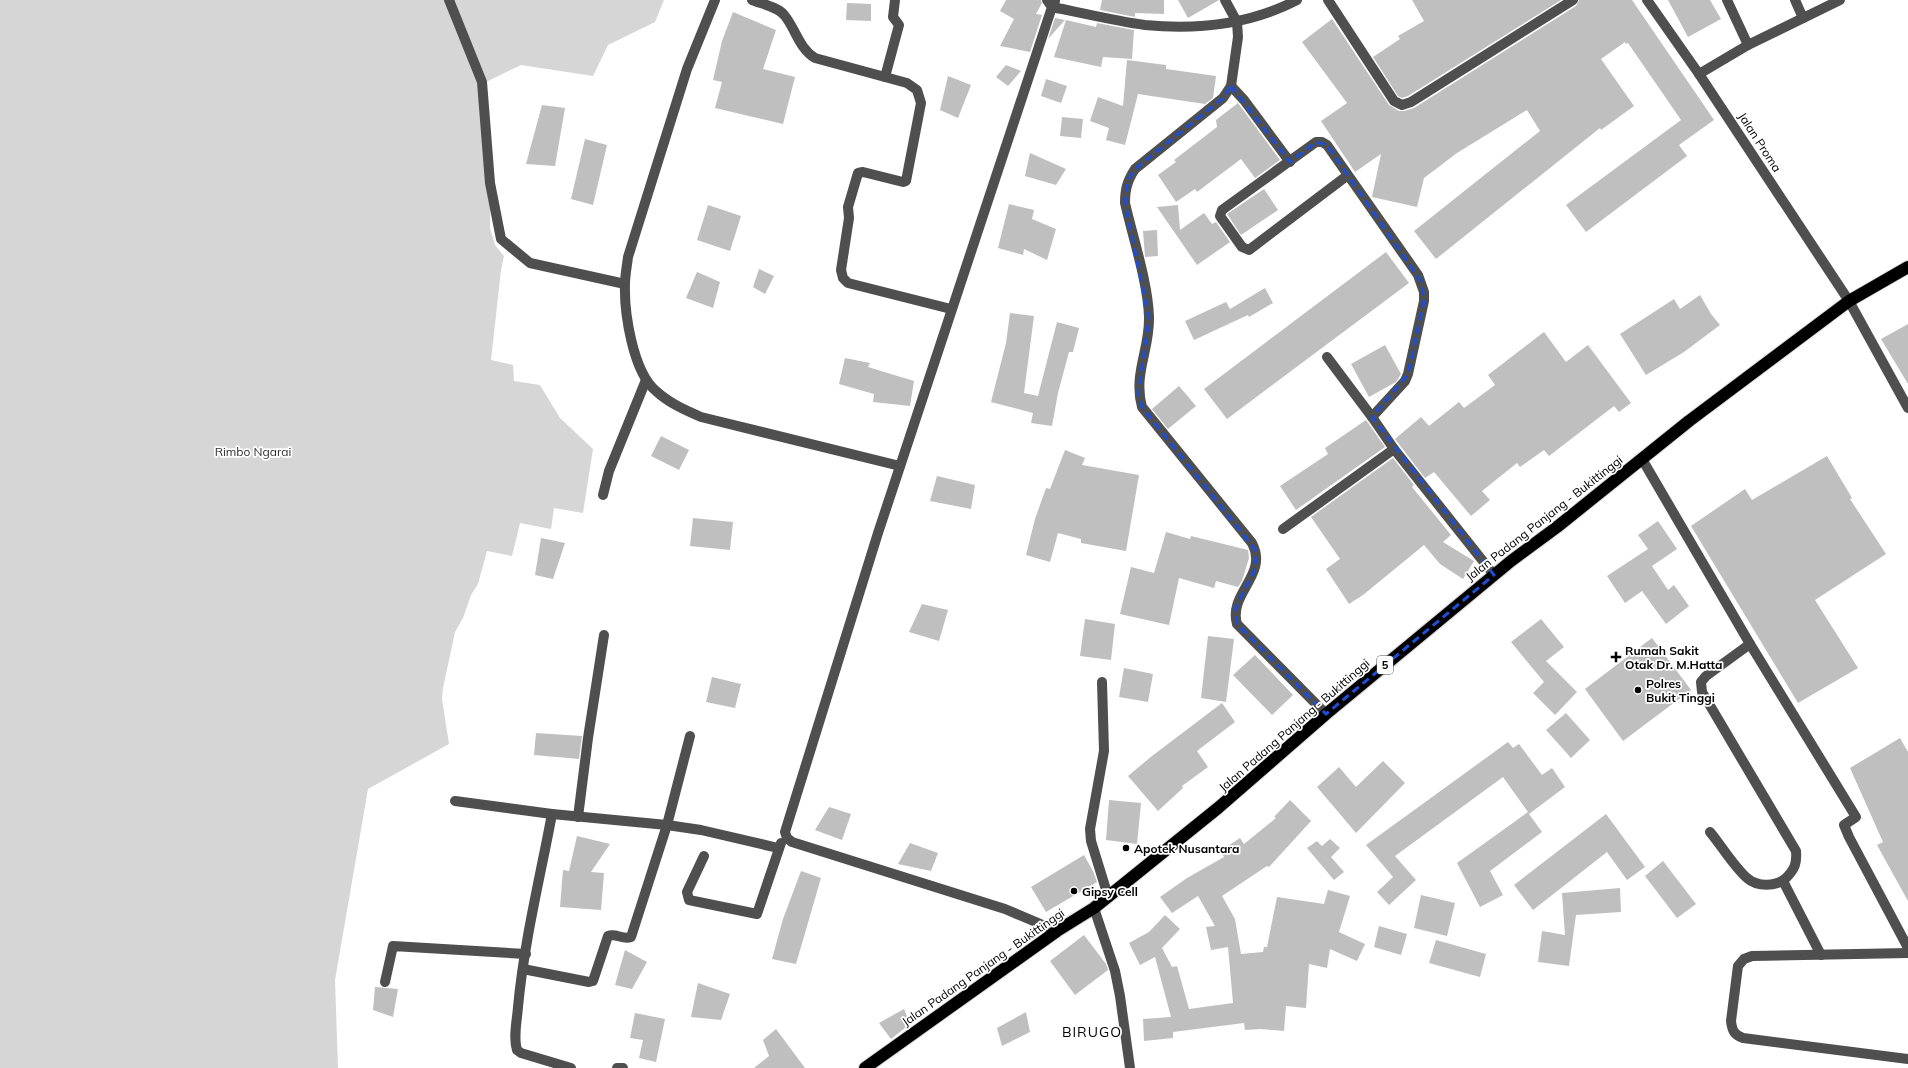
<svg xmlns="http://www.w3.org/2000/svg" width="1908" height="1068" viewBox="0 0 1908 1068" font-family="Mulish,sans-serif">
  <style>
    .green { fill: #d6d6d6 }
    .building { fill: #bfbfbf }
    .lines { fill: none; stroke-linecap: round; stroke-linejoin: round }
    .highway-casing { stroke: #dbdbdb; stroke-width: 14 }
    .minor { stroke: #4f4f4f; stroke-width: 10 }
    .highway { stroke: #000; stroke-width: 12 }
    .marked { fill: none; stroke: #1d4ed8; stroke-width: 3; stroke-dasharray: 8 5; stroke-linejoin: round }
    .poi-dot { fill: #000; stroke: #fff; stroke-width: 1.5 }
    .labels { text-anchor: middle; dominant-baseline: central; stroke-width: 3.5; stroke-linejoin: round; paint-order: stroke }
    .shield { fill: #fff; stroke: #4c4c4c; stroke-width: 1 }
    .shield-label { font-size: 11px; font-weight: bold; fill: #000 }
    .street-label { font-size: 12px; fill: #000; stroke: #fff }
    .park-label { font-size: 12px; fill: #2d2d2d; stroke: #fff }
    .poi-label { font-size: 12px; font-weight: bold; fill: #000; stroke: #fff; text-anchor: start }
    .quarter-label { font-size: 14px; letter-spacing: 1px; fill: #000; stroke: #fff }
  </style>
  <rect width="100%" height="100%" fill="#fff"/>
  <path class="green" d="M0 0H664L655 22 608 45 593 76 521 65 486 82 491 156 490 228 495 245 504 256 501 270 491 360 513 365 514 381 540 385 560 418 593 449 583 513 554 508 551 529 520 523 512 556 487 551 478 584 471 595 463 618 455 632 443 688 442 699 449 744 368 789 335 980 338 1068H0Z"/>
  <g class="building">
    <path d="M1006 0H1041L1042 3 1036 14 1042 15 1030 52 1000 46 1014 19 1000 11Z"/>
    <path d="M1102 0H1164V14L1135 13V17L1100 10Z"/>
    <path d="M1178 0H1219L1188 18Z"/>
    <path d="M1412 0H1561L1408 96 1402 98 1398 96 1373 57 1400 39 1398 36 1424 21Z"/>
    <path d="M1579 0H1632L1714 120 1679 145 1687 156 1586 232 1566 205 1681 120 1628 43 1626 44 1625 42 1601 59 1634 106 1601 130 1600 128 1436 259 1414 231 1540 131 1527 110 1457 153 1424 178 1417 207 1372 197 1381 154 1355 172 1321 121 1347 103 1302 42 1332 19 1389 105 1399 111H1404L1414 108 1576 6Z"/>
    <path d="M1668 0H1710L1721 19 1688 37Z"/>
    <path d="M847 3 871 4V21L846 20Z"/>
    <path d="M733 12 776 30 763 69 795 77 783 124 715 108 722 82 713 80 722 41Z"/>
    <path d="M1055 18 1065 20 1048 39Z"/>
    <path d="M1066 20 1096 27 1097 23 1134 30 1132 59 1103 57 1101 67 1054 57Z"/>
    <path d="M1127 60 1166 65V69L1216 76 1213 98 1205 104 1138 94 1125 145 1106 140 1109 128 1090 121 1098 97 1123 106Z"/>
    <path d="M1006 65 1021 71 1008 86 996 77Z"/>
    <path d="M948 76 971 85 958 118 940 110Z"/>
    <path d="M1046 79 1067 86 1061 103 1041 96Z"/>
    <path d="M1238 103 1280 160 1255 178 1241 159 1197 192 1195 189 1176 202 1158 175 1176 162 1174 160 1217 127 1216 120Z"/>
    <path d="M542 105 565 108 555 166 526 164Z"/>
    <path d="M1062 117 1083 119 1081 138 1060 136Z"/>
    <path d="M585 139 607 145 593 205 571 199Z"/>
    <path d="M1030 153 1066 169 1056 185 1025 176Z"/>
    <path d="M1264 189 1278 210 1241 235 1227 214Z"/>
    <path d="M1009 204 1034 210 1032 219 1056 229 1047 260 1024 249 1023 255 998 248Z"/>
    <path d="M708 205 741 216 730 251 697 240Z"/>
    <path d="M1178 205 1180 230 1204 213 1212 224 1216 222 1230 242 1197 265 1157 207Z"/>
    <path d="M1157 230 1158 256 1145 257 1143 231Z"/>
    <path d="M1386 252 1409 283 1227 419 1204 389Z"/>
    <path d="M759 269 774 276 765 294 753 287Z"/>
    <path d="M697 272 720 282 713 308 686 298Z"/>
    <path d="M1265 288 1273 303 1249 317 1248 315 1194 340 1185 321 1226 302 1230 309Z"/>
    <path d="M1700 295 1711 314 1720 325 1684 352 1646 375 1620 334 1674 299 1680 309Z"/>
    <path d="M1010 313 1034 316 1024 393 1038 396 1057 322 1079 328 1073 352H1069L1058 393 1052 426 1031 423 1033 413 991 402 1006 343Z"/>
    <path d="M1908 324V384L1881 339Z"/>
    <path d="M1544 332 1566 362 1588 345 1631 403 1619 412 1614 406 1549 456 1544 450 1520 467 1517 463 1482 491 1490 500 1471 516 1434 472 1425 478 1395 439 1421 417 1429 426 1459 402 1464 408 1495 385 1488 375Z"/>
    <path d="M1385 345 1401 374 1396 382 1369 397 1351 364Z"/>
    <path d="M845 358 870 363 868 367 914 381 910 406 873 402 874 394 839 384Z"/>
    <path d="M1179 386 1196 406 1168 429 1152 409Z"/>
    <path d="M1366 420 1385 447 1296 510 1280 486 1328 454 1325 448Z"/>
    <path d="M661 436 689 450 679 470 651 456Z"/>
    <path d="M1065 450 1085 458 1082 465 1139 475 1126 551 1081 543V539L1058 533 1050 562 1026 555 1035 519 1046 488 1050 489Z"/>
    <path d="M1827 456 1852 498 1850 499 1886 554 1815 600 1858 668 1798 703 1691 526 1745 489 1752 500Z"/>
    <path d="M1393 458 1414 485 1412 487 1451 535 1443 542 1474 561 1463 579 1440 564 1424 545 1363 595 1349 604 1326 569 1340 559 1311 517Z"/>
    <path d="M937 476 975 485 971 509 930 501Z"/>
    <path d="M693 518 733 522 730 550 690 546Z"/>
    <path d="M1658 521 1677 549 1652 566 1668 590 1674 585 1689 606 1666 624 1642 591 1625 603 1607 576 1648 549 1638 535Z"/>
    <path d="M1166 532 1190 539 1191 536 1248 550 1249 558 1242 581 1238 587 1216 581 1214 588 1179 578 1169 625 1120 614 1131 567 1154 573Z"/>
    <path d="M541 538 565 543 553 579 535 575Z"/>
    <path d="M922 604 948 610 939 641 909 632Z"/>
    <path d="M1085 619 1115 624 1111 660 1080 656Z"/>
    <path d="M1541 619 1564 647 1546 661 1577 692 1555 715 1533 693 1544 682 1511 642Z"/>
    <path d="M1208 636 1234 639 1226 702 1201 698Z"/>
    <path d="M1652 638 1691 690 1623 741 1585 689Z"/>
    <path d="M1255 655 1293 695 1272 715 1233 675Z"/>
    <path d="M1124 668 1153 674 1148 702 1119 697Z"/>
    <path d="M712 677 741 684 735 708 706 702Z"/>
    <path d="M1222 703 1235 722 1197 751 1208 767 1182 786 1183 788 1158 811 1128 776 1152 756Z"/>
    <path d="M1566 713 1590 740 1571 758 1546 730Z"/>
    <path d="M536 733 582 736 579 759 534 755Z"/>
    <path d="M1900 738 1908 752V901L1877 845 1883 842 1850 768Z"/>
    <path d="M1508 742 1513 748 1519 744 1542 775 1552 768 1565 787 1529 814 1542 832 1490 871 1503 895 1480 907 1457 863 1528 812 1503 777 1395 856 1416 880 1389 905 1377 892 1393 877 1366 845Z"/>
    <path d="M1383 761 1405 783 1356 833 1317 787 1339 767 1356 787Z"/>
    <path d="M1109 800 1141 803 1137 844 1106 840Z"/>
    <path d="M1290 800 1311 821 1269 867 1267 866 1222 896 1235 919 1241 954 1263 952 1264 947H1267L1277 897 1324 904 1328 890 1350 896 1339 932 1365 944 1357 961 1330 949 1327 968 1309 964 1306 1008 1286 1006 1284 1031 1261 1029 1245 1030 1244 1023 1173 1032V1038L1144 1041 1143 1019 1171 1017 1155 957 1140 965 1129 943 1149 932 1165 915 1180 929 1162 948 1172 967 1177 966 1189 1009 1233 1003 1228 947 1211 950 1206 927 1215 926 1198 896 1172 913 1160 897 1187 878 1224 857 1220 851 1240 838 1244 844 1276 818 1274 817Z"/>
    <path d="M829 807 851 814 842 840 815 830Z"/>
    <path d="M1606 814 1645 867 1627 880 1607 852 1533 910 1514 885Z"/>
    <path d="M577 836 610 844 591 872 604 873 601 910 560 907 563 870 569 871Z"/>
    <path d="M1330 839 1340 848 1331 857 1344 872 1334 880 1307 848 1317 841 1322 846Z"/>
    <path d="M910 843 938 853 931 871 898 864Z"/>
    <path d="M1084 855 1093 871 1097 882 1046 912 1031 887Z"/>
    <path d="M1663 861 1696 904 1677 918 1645 876Z"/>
    <path d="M801 871 821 878 796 964 772 959 783 919Z"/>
    <path d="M1620 888 1621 912 1576 915 1569 966 1538 962 1542 931 1565 935 1562 893Z"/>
    <path d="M1421 895 1455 903 1447 936 1414 928Z"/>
    <path d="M1379 926 1407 934 1401 955 1374 947Z"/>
    <path d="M1084 935 1106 964 1108 970 1075 995 1050 961Z"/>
    <path d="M1436 940 1486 954 1480 977 1429 963Z"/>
    <path d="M625 950 647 962 632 989 615 985Z"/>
    <path d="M698 983 730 994 721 1020 691 1017Z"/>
    <path d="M375 987 398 989 393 1017 373 1010Z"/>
    <path d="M904 1009 910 1024 891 1039 879 1023Z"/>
    <path d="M1026 1012 1030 1032 1002 1046 997 1028Z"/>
    <path d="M635 1013 665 1019 656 1062 639 1058 643 1040 630 1038Z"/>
    <path d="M776 1029 805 1068H754L769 1056 763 1040Z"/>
  </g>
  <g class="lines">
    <defs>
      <path id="highway" d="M865 1068 1057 931 1094 908 1218 808 1326 714 1511 561 1557 527 1689 421 1849 301 1908 267"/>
    </defs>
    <use href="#highway" class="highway-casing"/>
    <g class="minor">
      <path d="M449 0 482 82 490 183 501 239 530 263 625 284"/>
      <path d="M715 0 687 69 628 257C627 266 625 275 625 284 624 313 633 372 656 391 669 403 685 410 701 417L900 466"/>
      <path d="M752 0C762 4 779 7 785 16 796 30 799 48 815 58L907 83 917 90 921 103 906 181 903 182 863 172 858 173 848 207 849 218 841 270 843 278 848 283 951 309"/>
      <path d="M1047 0 1052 7 878 533 785 832 787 838 792 842 1005 909 1057 931"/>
      <path d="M1225 0 1237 22 1238 37 1231 86 1223 98 1135 169C1127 181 1125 190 1125 203 1133 238 1148 283 1149 317 1150 349 1133 374 1142 407L1252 543C1269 575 1228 593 1237 624L1326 714"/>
      <path d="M1328 0 1394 101 1402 105 1411 102 1573 0"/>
      <path d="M1647 0 1699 74 1849 301 1908 408"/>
      <path d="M1727 0 1748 45 1840 0"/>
      <path d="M1795 0 1803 18"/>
      <path d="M1055 1 1052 7C1083 13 1114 21 1145 25 1197 30 1251 24 1297 0"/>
      <path d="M1699 74 1748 45"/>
      <path d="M885 77 899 25 893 17 895 0"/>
      <path d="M1231 86 1244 100 1290 162"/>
      <path d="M1348 175 1249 250 1242 247 1220 216 1222 210 1316 142H1322L1327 145 1418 275 1424 292V301L1408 374 1405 381 1372 417"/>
      <path d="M1327 357 1372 417 1394 449 1494 575"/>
      <path d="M1642 459 1750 644 1856 817 1844 825 1849 837 1908 948"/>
      <path d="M603 495 609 471 646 380"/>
      <path d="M1283 529 1394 449"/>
      <path d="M1102 682 1104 751 1090 829 1091 841 1108 896"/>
      <path d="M455 801 552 814"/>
      <path d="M578 817 588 738 604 635"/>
      <path d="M1710 832C1721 845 1734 867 1747 878 1757 887 1776 887 1786 878 1795 869 1797 863 1796 851L1702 692 1701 682 1706 676 1750 644"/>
      <path d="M704 856 687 892 689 900 757 914 781 843"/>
      <path d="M1783 881 1821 955"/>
      <path d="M1094 908 1115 971 1120 996 1130 1068"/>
      <path d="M1908 953 1752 956 1744 959 1738 966 1731 1021C1732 1030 1734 1035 1743 1038L1908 1059"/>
      <path d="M523 969 589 982 593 981 608 936C616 933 623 940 631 937L667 825 690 736"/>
      <path d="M385 982 393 946 526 954"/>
      <path d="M571 1068 521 1053 517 1050C513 1037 517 1021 518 1007 524 942 540 878 552 814L667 825 701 830 778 848"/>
      <path d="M617 1068H623"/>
    </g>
    <use href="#highway" class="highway"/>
  </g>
  <path class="marked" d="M1231 86 1290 162 1316 142 1327 145 1422 283 1424 301 1408 374 1372 417 1494 575 1326 714 1237 624 1235 609 1254 571 1257 552 1142 407 1138 395 1149 319 1125 203 1128 180 1135 169 1223 98Z"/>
  <g class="poi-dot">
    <path d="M1614 651h4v4h4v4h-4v4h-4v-4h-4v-4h4z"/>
    <circle cx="1638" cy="690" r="4"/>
    <circle cx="1126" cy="848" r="4"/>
    <circle cx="1074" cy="891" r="4"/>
  </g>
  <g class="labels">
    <rect class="shield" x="1377" y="656" width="16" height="18" rx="3"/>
    <g class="shield-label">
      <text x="1385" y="665">5</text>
    </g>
    <g class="street-label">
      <text transform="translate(1760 142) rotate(57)">Jalan Proma</text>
      <text transform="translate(1544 518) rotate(-38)">Jalan Padang Panjang - Bukittinggi</text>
      <text transform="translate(1294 725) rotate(-41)">Jalan Padang Panjang - Bukittinggi</text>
      <text transform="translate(983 967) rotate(-35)">Jalan Padang Panjang - Bukittinggi</text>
    </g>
    <g class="park-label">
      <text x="253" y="451">Rimbo Ngarai</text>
    </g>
    <g class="poi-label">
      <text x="1625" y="650">Rumah Sakit<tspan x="1625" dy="14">Otak Dr. M.Hatta</tspan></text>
      <text x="1646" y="683">Polres<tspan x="1646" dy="14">Bukit Tinggi</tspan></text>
      <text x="1134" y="848">Apotek Nusantara</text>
      <text x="1082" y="891">Gipsy Cell</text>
    </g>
    <g class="quarter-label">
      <text x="1092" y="1032">BIRUGO</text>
    </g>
  </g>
</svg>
